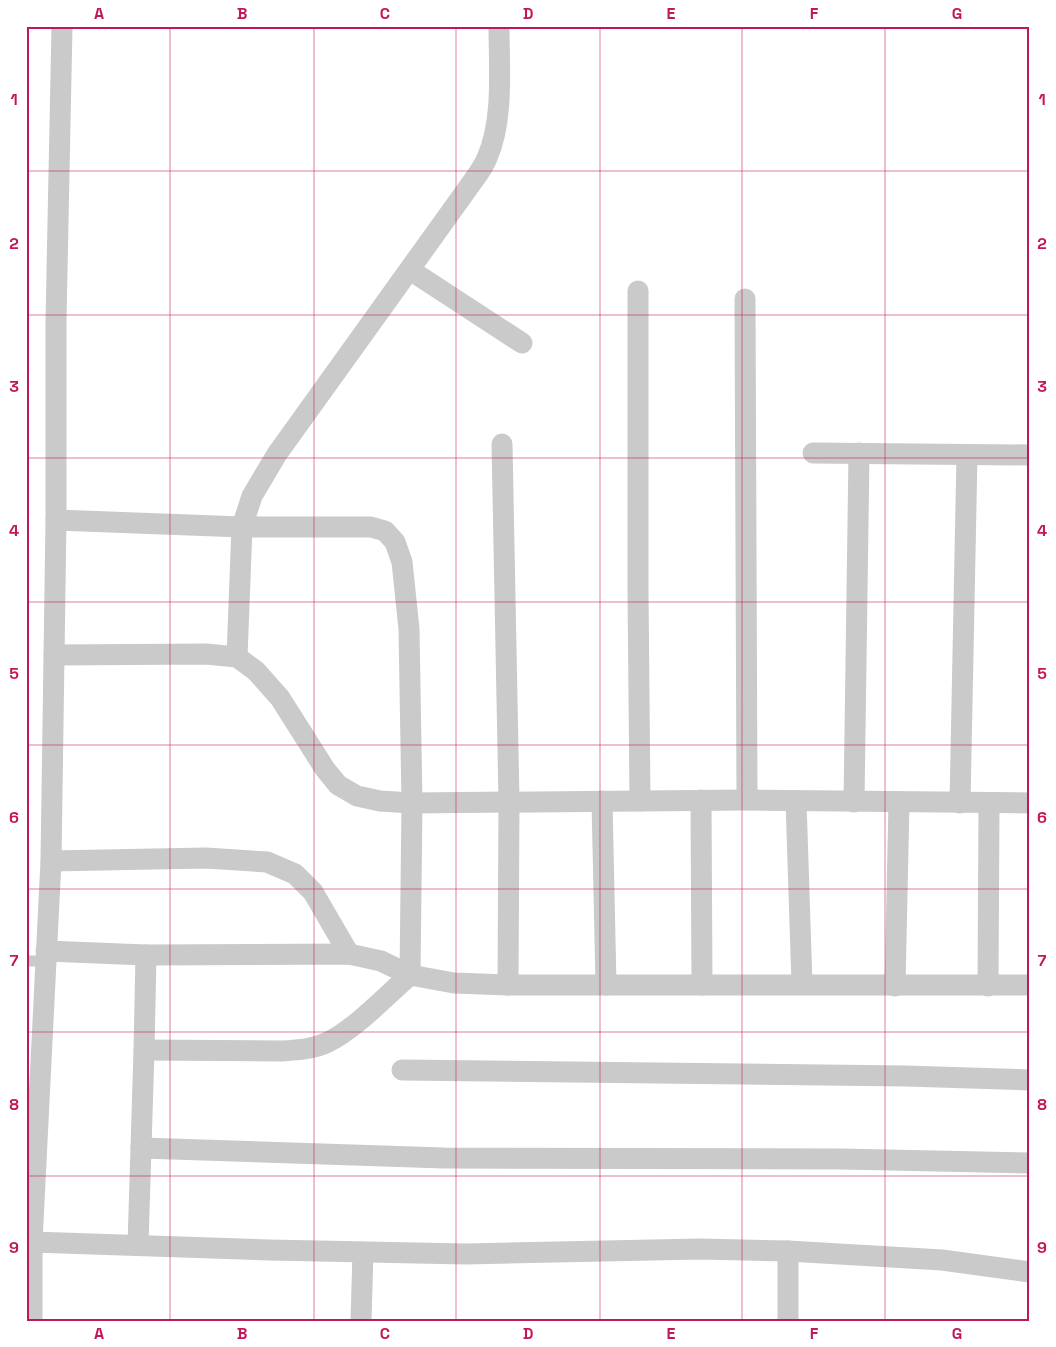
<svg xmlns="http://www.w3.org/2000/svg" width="1056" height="1347" viewBox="0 0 1056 1347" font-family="'Space Grotesk',sans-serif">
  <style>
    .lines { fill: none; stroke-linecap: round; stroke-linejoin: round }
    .lane { stroke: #cacaca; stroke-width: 11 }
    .street { stroke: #cacaca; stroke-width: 21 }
    .grid { fill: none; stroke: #c2185b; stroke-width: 1; stroke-opacity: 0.55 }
    .neatline { fill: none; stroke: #c2185b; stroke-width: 2 }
    .grid-label { font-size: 16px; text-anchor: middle; font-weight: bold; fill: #c2185b }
  </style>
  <rect width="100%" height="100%" fill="#fff"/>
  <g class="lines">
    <path class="lane" d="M26 961H45"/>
    <g class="street">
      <path d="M410 270 522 343"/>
      <path d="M638 291V590L640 801"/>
      <path d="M745 299 747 800"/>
      <path d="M502 444 509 801 508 985"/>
      <path d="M813 453 1030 455"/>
      <path d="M56 520 242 527H371L385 531 395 542 402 562 409 629 412 803 410 975C387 995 354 1030 328 1042 314 1049 298 1050 282 1051L144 1050"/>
      <path d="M54 655 206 654 237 657 256 671 280 698 325 769 338 785 357 796 380 801 412 803 747 800 1030 803"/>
      <path d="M237 657 242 527 252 496 277 454 473 181C478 174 484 166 487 158 504 120 499 67 499 26"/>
      <path d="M701 800 702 985"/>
      <path d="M602 801 606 985"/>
      <path d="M796 801 802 984"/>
      <path d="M854 802 859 453"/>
      <path d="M960 803 967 455"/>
      <path d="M51 861 206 858 267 862 295 874 313 892 349 954"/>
      <path d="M46 951 146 955 349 954 381 961 410 975 454 983 508 985H1030"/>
      <path d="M895 986 899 802"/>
      <path d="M988 986 989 803"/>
      <path d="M402 1070 906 1076 1030 1080"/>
      <path d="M141 1148 444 1158 842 1159 1030 1163"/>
      <path d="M32 1242 269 1250 466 1254 700 1249 788 1251 942 1260 1030 1272"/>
      <path d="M138 1245 144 1050 146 955"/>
      <path d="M788 1251V1321"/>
      <path d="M32 1321V1242L51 861 56 520V321L62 26"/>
      <path d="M361 1321 363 1252"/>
    </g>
  </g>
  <path class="grid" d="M170 26V1321M314 26V1321M456 26V1321M600 26V1321M742 26V1321M885 26V1321M26 171H1030M26 315H1030M26 458H1030M26 602H1030M26 745H1030M26 889H1030M26 1032H1030M26 1176H1030"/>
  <rect width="1056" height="1347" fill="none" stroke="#ffffff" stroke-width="55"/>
  <rect x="28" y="28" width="1000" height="1292" class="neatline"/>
  <g class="grid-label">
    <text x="99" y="19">A</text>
    <text x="242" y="19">B</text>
    <text x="385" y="19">C</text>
    <text x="528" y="19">D</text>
    <text x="671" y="19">E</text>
    <text x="814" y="19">F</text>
    <text x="957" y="19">G</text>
    <text x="14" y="105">1</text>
    <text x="1042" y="105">1</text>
    <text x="14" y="249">2</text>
    <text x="1042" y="249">2</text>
    <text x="14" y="392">3</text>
    <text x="1042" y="392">3</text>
    <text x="14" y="536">4</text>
    <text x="1042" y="536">4</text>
    <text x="14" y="679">5</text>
    <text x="1042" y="679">5</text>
    <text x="14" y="823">6</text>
    <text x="1042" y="823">6</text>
    <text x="14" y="966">7</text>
    <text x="1042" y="966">7</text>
    <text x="14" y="1110">8</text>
    <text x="1042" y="1110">8</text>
    <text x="14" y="1253">9</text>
    <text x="1042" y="1253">9</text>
    <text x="99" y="1339">A</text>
    <text x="242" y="1339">B</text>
    <text x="385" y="1339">C</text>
    <text x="528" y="1339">D</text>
    <text x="671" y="1339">E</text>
    <text x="814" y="1339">F</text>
    <text x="957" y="1339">G</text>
  </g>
</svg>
